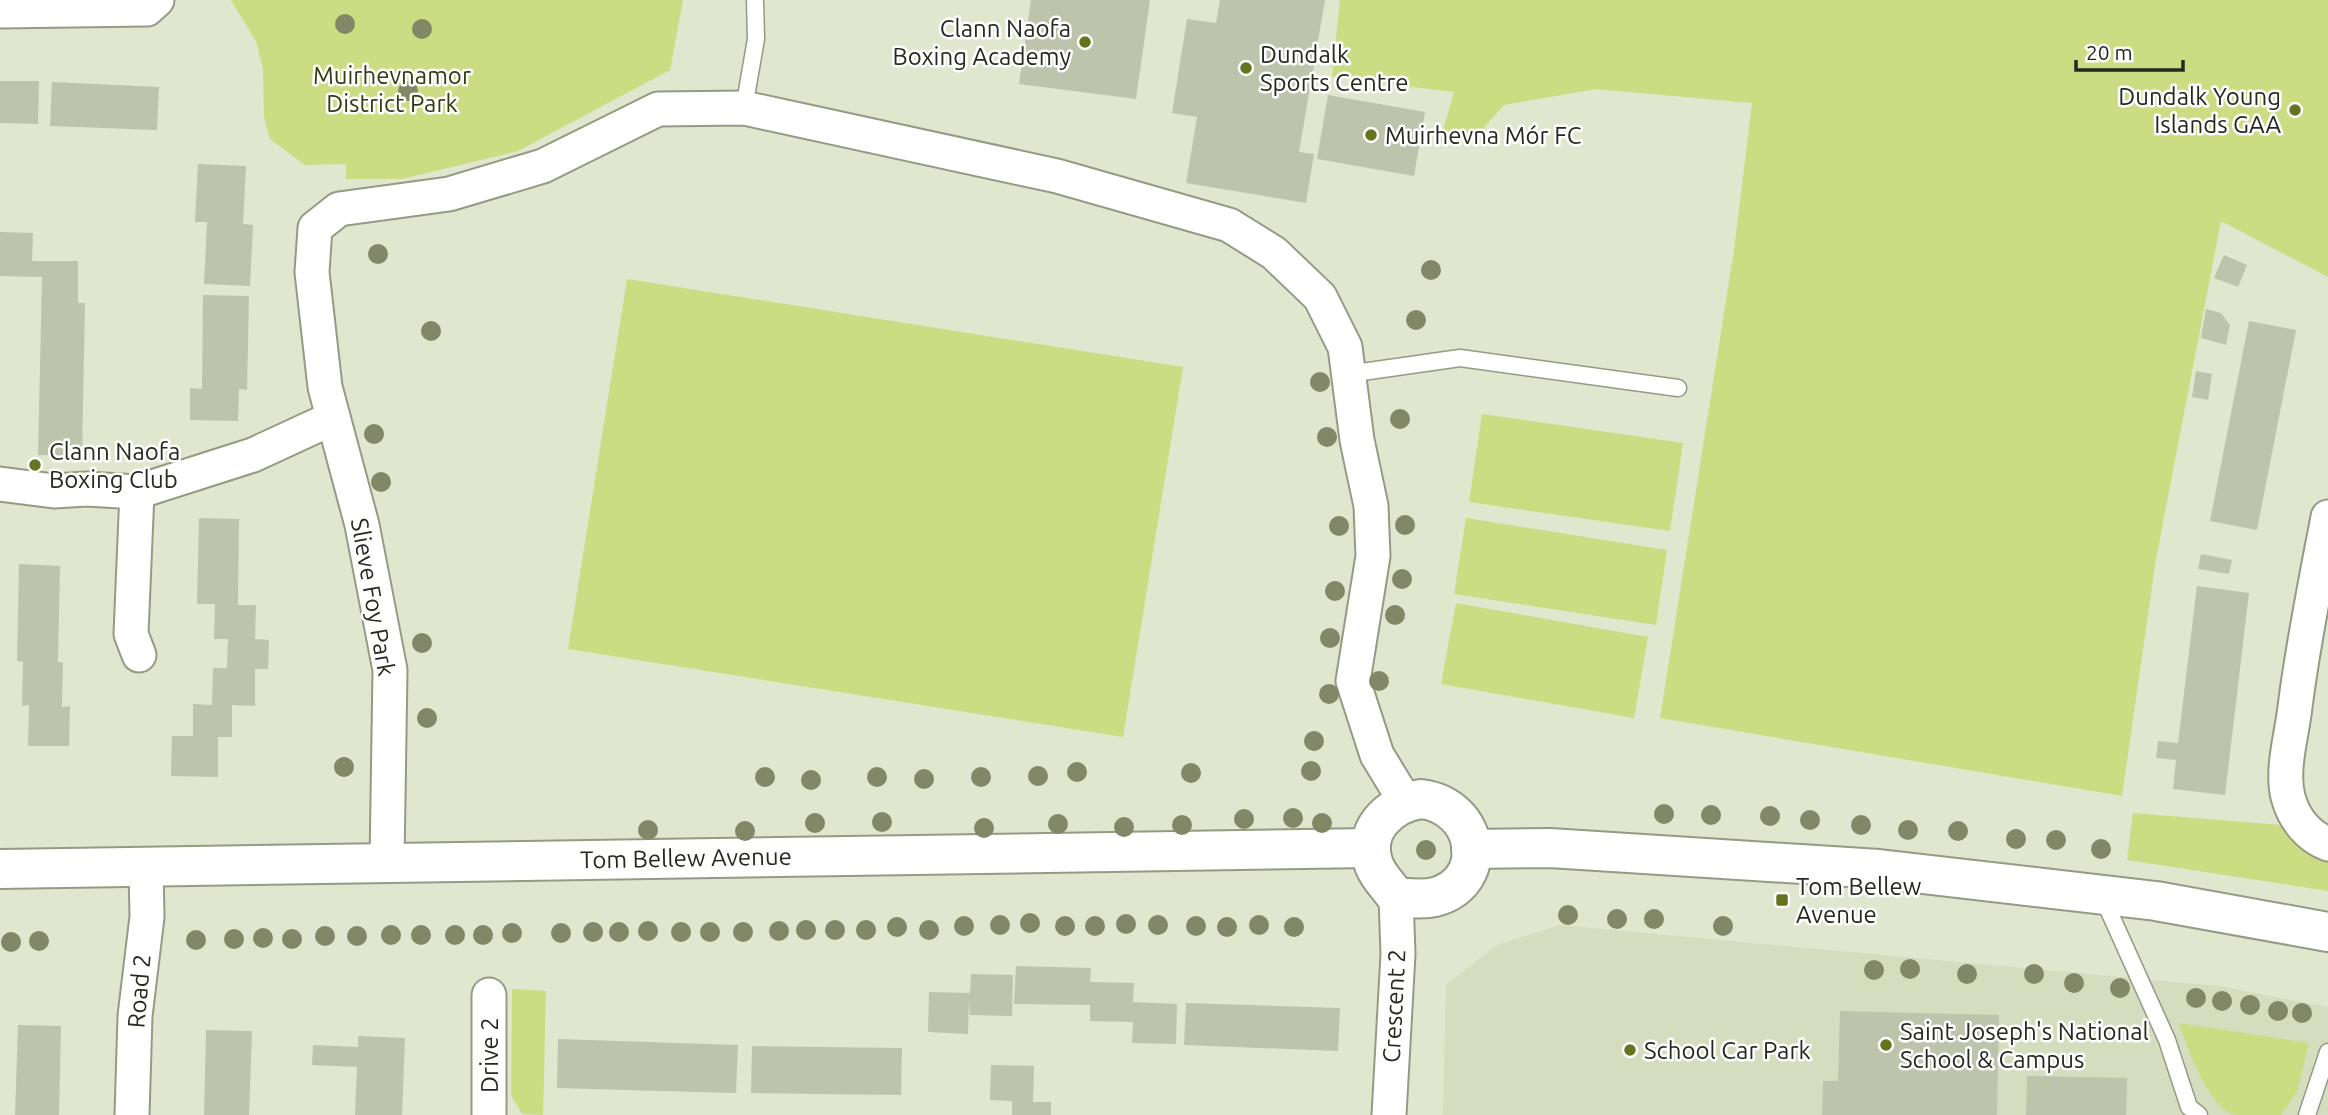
<svg xmlns="http://www.w3.org/2000/svg" width="2328" height="1115" viewBox="0 0 2328 1115" font-family="Ubuntu,sans-serif">
  <style>
    .built { fill: #d6ddbe }
    .green { fill: #ccdc83 }
    .building { fill: #bec3ac }
    .lines { fill: none; stroke-linecap: round; stroke-linejoin: round }
    .lane-casing { stroke: #969a84; stroke-width: 19 }
    .street-casing { stroke: #969a84; stroke-width: 37 }
    .secondary-casing { stroke: #969a84; stroke-width: 42 }
    .lane { stroke: #fff; stroke-width: 16 }
    .street { stroke: #fff; stroke-width: 33 }
    .secondary { stroke: #fff; stroke-width: 38 }
    .tree { fill: #828767 }
    .poi-dot { fill: #67741f; stroke: #fff; stroke-width: 2.5 }
    .labels { text-anchor: middle; dominant-baseline: central; stroke-width: 5; stroke-linejoin: round; paint-order: stroke }
    .poi-label { font-size: 24px; fill: #272920; stroke: #fff; text-anchor: start }
    .park-label { font-size: 24px; fill: #343a12; stroke: #fff }
    .street-label { font-size: 24px; fill: #272920; stroke: #fff }
  </style>
  <rect width="100%" height="100%" fill="#e1e6ce"/>
  <path class="built" d="M1560 925 2218 986 2328 1007V1115H1443L1446 985 1497 945Z"/>
  <g class="green">
    <path d="M231 0H683L670 70 518 151 402 179H346V164L305 165 270 139 264 117 263 69 256 41Z"/>
    <path d="M1340 0H2328V277L2221 221 2156 559 2122 796 1660 718 1734 250 1752 103 1595 89 1504 105 1481 131 1439 144 1454 92 1332 77Z"/>
    <path d="M627 279 1183 367 1123 737 568 649Z"/>
    <path d="M1482 414 1683 443 1670 531 1469 502Z"/>
    <path d="M1466 518 1667 550 1656 625 1454 594Z"/>
    <path d="M1456 603 1648 637 1634 718 1441 684Z"/>
    <path d="M2133 813 2281 825 2293 841 2328 858V891L2127 860Z"/>
    <path d="M512 989 546 991 543 1115 522 1114 511 1095Z"/>
    <path d="M2179 1023 2309 1043 2297 1092 2281 1115C2267 1115 2250 1115 2236 1115 2209 1110 2187 1047 2179 1023Z"/>
  </g>
  <g class="building">
    <path d="M1031 0H1150L1136 99 1019 84Z"/>
    <path d="M1220 0H1325L1299 152 1314 154 1306 203 1186 183 1197 117 1172 113 1187 19 1216 23Z"/>
    <path d="M0 81H39L38 124 0 123Z"/>
    <path d="M52 82 159 87 157 130 50 126Z"/>
    <path d="M1328 95 1425 112 1414 176 1317 159Z"/>
    <path d="M198 164 246 166 243 224 253 225 250 286 204 284 207 222H195Z"/>
    <path d="M0 232 33 233 32 261H78V303H85L82 456 38 455 42 277 0 276Z"/>
    <path d="M2224 255 2247 265 2238 287 2214 278Z"/>
    <path d="M203 295 249 296 247 390 239 389 238 421 190 420V388L202 389Z"/>
    <path d="M2206 309 2221 313 2230 325 2226 345 2201 338Z"/>
    <path d="M2249 321 2296 330 2257 530 2210 521Z"/>
    <path d="M2196 371 2212 374 2208 400 2192 397Z"/>
    <path d="M199 518 239 519 238 605H256L255 639 269 640 268 669H255V706L232 705V737H218V777L171 776 172 736H193V704L212 705 213 668H227L228 639H214L215 604H197Z"/>
    <path d="M2201 554 2232 560 2229 574 2198 569Z"/>
    <path d="M19 564 60 566 58 662H63L62 707 70 706 69 746H28L29 705 22 706 23 662 17 661Z"/>
    <path d="M2197 586 2249 593 2225 795 2173 789 2176 760 2156 758 2158 741 2178 743Z"/>
    <path d="M1016 966 1091 968 1090 982 1134 983 1133 1002 1177 1004 1176 1044 1132 1043 1133 1022 1090 1021V1005L1014 1004Z"/>
    <path d="M971 974 1013 975 1012 1016 970 1015 969 1000 968 1034 928 1032 929 992 970 993Z"/>
    <path d="M1186 1003 1340 1008 1338 1051 1184 1045Z"/>
    <path d="M1840 1011 1999 1015 1997 1115H1822L1823 1081H1838Z"/>
    <path d="M18 1025 61 1026 59 1115H15Z"/>
    <path d="M206 1030 252 1031 249 1115H204Z"/>
    <path d="M358 1036 405 1038 402 1115H355L357 1067 312 1065 313 1045 358 1047Z"/>
    <path d="M558 1039 738 1045 736 1093 557 1088Z"/>
    <path d="M752 1046 902 1048 901 1095 751 1093Z"/>
    <path d="M991 1065 1034 1066 1033 1102H1051V1115H1012V1101L990 1100Z"/>
    <path d="M2027 1076 2127 1078 2126 1115H2026Z"/>
  </g>
  <g class="lines">
    <defs>
      <g id="lane">
        <path d="M744 108 756 39 755 0"/>
        <path d="M1348 374 1460 358 1678 388"/>
        <path d="M2103 898 2167 1040 2189 1107 2199 1115"/>
        <path d="M2307 1115 2328 1052"/>
      </g>
      <g id="street">
        <path d="M0 11 147 9 157 0"/>
        <path d="M0 484 54 491 87 489 137 492 253 455 333 418"/>
        <path d="M137 492 131 634 139 655"/>
        <path d="M2328 517C2316 580 2303 643 2295 707 2292 735 2281 769 2288 797 2294 819 2308 836 2328 844"/>
        <path d="M387 862 390 670 362 525 325 387 312 272 315 228 339 209 449 194 543 166 658 109 744 108 1057 176 1229 225 1274 253 1320 297 1345 347 1357 440 1371 506 1373 556 1353 681 1377 755 1405 801"/>
        <path d="M489 995V1115"/>
        <path d="M132 1115 135 1016 147 917 146 868"/>
        <path d="M1389 1115 1398 954 1396 897"/>
      </g>
      <g id="secondary">
        <path d="M1421 799C1480 806 1491 882 1435 897 1422 900 1409 898 1396 897 1389 886 1379 878 1374 865 1361 831 1389 804 1421 799Z"/>
        <path d="M1471 849 1550 848 1879 869 2156 901 2328 932"/>
        <path d="M0 869 1371 848"/>
      </g>
    </defs>
    <use href="#lane" class="lane-casing"/>
    <use href="#street" class="street-casing"/>
    <use href="#secondary" class="secondary-casing"/>
    <use href="#lane" class="lane"/>
    <use href="#street" class="street"/>
    <use href="#secondary" class="secondary"/>
  </g>
  <g class="tree">
    <circle cx="345" cy="24" r="10"/>
    <circle cx="422" cy="29" r="10"/>
    <circle cx="408" cy="91" r="10"/>
    <circle cx="378" cy="254" r="10"/>
    <circle cx="1431" cy="270" r="10"/>
    <circle cx="1416" cy="320" r="10"/>
    <circle cx="431" cy="331" r="10"/>
    <circle cx="1320" cy="382" r="10"/>
    <circle cx="1400" cy="419" r="10"/>
    <circle cx="374" cy="434" r="10"/>
    <circle cx="1327" cy="437" r="10"/>
    <circle cx="381" cy="482" r="10"/>
    <circle cx="1405" cy="525" r="10"/>
    <circle cx="1339" cy="526" r="10"/>
    <circle cx="1402" cy="579" r="10"/>
    <circle cx="1335" cy="591" r="10"/>
    <circle cx="1395" cy="615" r="10"/>
    <circle cx="1330" cy="638" r="10"/>
    <circle cx="422" cy="643" r="10"/>
    <circle cx="1379" cy="681" r="10"/>
    <circle cx="1329" cy="694" r="10"/>
    <circle cx="427" cy="718" r="10"/>
    <circle cx="1314" cy="741" r="10"/>
    <circle cx="344" cy="767" r="10"/>
    <circle cx="1311" cy="771" r="10"/>
    <circle cx="1077" cy="772" r="10"/>
    <circle cx="1191" cy="773" r="10"/>
    <circle cx="1038" cy="776" r="10"/>
    <circle cx="765" cy="777" r="10"/>
    <circle cx="877" cy="777" r="10"/>
    <circle cx="981" cy="777" r="10"/>
    <circle cx="924" cy="779" r="10"/>
    <circle cx="811" cy="780" r="10"/>
    <circle cx="1664" cy="814" r="10"/>
    <circle cx="1711" cy="815" r="10"/>
    <circle cx="1770" cy="816" r="10"/>
    <circle cx="1293" cy="818" r="10"/>
    <circle cx="1244" cy="819" r="10"/>
    <circle cx="1810" cy="820" r="10"/>
    <circle cx="882" cy="822" r="10"/>
    <circle cx="815" cy="823" r="10"/>
    <circle cx="1322" cy="823" r="10"/>
    <circle cx="1058" cy="824" r="10"/>
    <circle cx="1182" cy="825" r="10"/>
    <circle cx="1861" cy="825" r="10"/>
    <circle cx="1124" cy="827" r="10"/>
    <circle cx="984" cy="828" r="10"/>
    <circle cx="648" cy="830" r="10"/>
    <circle cx="1908" cy="830" r="10"/>
    <circle cx="745" cy="831" r="10"/>
    <circle cx="1958" cy="831" r="10"/>
    <circle cx="2016" cy="839" r="10"/>
    <circle cx="2056" cy="840" r="10"/>
    <circle cx="2101" cy="849" r="10"/>
    <circle cx="1426" cy="850" r="10"/>
    <circle cx="1568" cy="915" r="10"/>
    <circle cx="1617" cy="919" r="10"/>
    <circle cx="1654" cy="919" r="10"/>
    <circle cx="1030" cy="923" r="10"/>
    <circle cx="1126" cy="924" r="10"/>
    <circle cx="1000" cy="925" r="10"/>
    <circle cx="1158" cy="925" r="10"/>
    <circle cx="1259" cy="925" r="10"/>
    <circle cx="964" cy="926" r="10"/>
    <circle cx="1065" cy="926" r="10"/>
    <circle cx="1095" cy="926" r="10"/>
    <circle cx="1196" cy="926" r="10"/>
    <circle cx="1723" cy="926" r="10"/>
    <circle cx="897" cy="927" r="10"/>
    <circle cx="1227" cy="927" r="10"/>
    <circle cx="1294" cy="927" r="10"/>
    <circle cx="806" cy="930" r="10"/>
    <circle cx="835" cy="930" r="10"/>
    <circle cx="866" cy="930" r="10"/>
    <circle cx="929" cy="930" r="10"/>
    <circle cx="648" cy="931" r="10"/>
    <circle cx="779" cy="931" r="10"/>
    <circle cx="593" cy="932" r="10"/>
    <circle cx="619" cy="932" r="10"/>
    <circle cx="681" cy="932" r="10"/>
    <circle cx="710" cy="932" r="10"/>
    <circle cx="743" cy="932" r="10"/>
    <circle cx="512" cy="933" r="10"/>
    <circle cx="561" cy="933" r="10"/>
    <circle cx="391" cy="935" r="10"/>
    <circle cx="421" cy="935" r="10"/>
    <circle cx="455" cy="935" r="10"/>
    <circle cx="483" cy="935" r="10"/>
    <circle cx="325" cy="936" r="10"/>
    <circle cx="357" cy="936" r="10"/>
    <circle cx="263" cy="938" r="10"/>
    <circle cx="234" cy="939" r="10"/>
    <circle cx="292" cy="939" r="10"/>
    <circle cx="196" cy="940" r="10"/>
    <circle cx="39" cy="941" r="10"/>
    <circle cx="11" cy="942" r="10"/>
    <circle cx="1910" cy="969" r="10"/>
    <circle cx="1874" cy="970" r="10"/>
    <circle cx="1967" cy="974" r="10"/>
    <circle cx="2034" cy="974" r="10"/>
    <circle cx="2074" cy="983" r="10"/>
    <circle cx="2120" cy="988" r="10"/>
    <circle cx="2196" cy="998" r="10"/>
    <circle cx="2222" cy="1001" r="10"/>
    <circle cx="2250" cy="1005" r="10"/>
    <circle cx="2278" cy="1011" r="10"/>
    <circle cx="2302" cy="1013" r="10"/>
  </g>
  <g class="poi-dot">
    <circle cx="1085" cy="42" r="7"/>
    <circle cx="1246" cy="68" r="7"/>
    <circle cx="2295" cy="110" r="7"/>
    <circle cx="1371" cy="135" r="7"/>
    <circle cx="35" cy="465" r="7"/>
    <rect x="1775" y="893" width="14" height="14" rx="3.5"/>
    <circle cx="1886" cy="1045" r="7"/>
    <circle cx="1630" cy="1050" r="7"/>
  </g>
  <g class="labels">
    <g class="poi-label">
      <text x="1071" y="28" text-anchor="end">Clann Naofa<tspan x="1071" dy="28">Boxing Academy</tspan></text>
      <text x="1260" y="54">Dundalk<tspan x="1260" dy="28">Sports Centre</tspan></text>
      <text x="2281" y="96" text-anchor="end">Dundalk Young<tspan x="2281" dy="28">Islands GAA</tspan></text>
      <text x="1385" y="135">Muirhevna Mór FC</text>
      <text x="49" y="451">Clann Naofa<tspan x="49" dy="28">Boxing Club</tspan></text>
      <text x="1796" y="886">Tom Bellew<tspan x="1796" dy="28">Avenue</tspan></text>
      <text x="1900" y="1031">Saint Joseph's National<tspan x="1900" dy="28">School &amp; Campus</tspan></text>
      <text x="1644" y="1050">School Car Park</text>
    </g>
    <g class="park-label">
      <text x="392" y="75">Muirhevnamor<tspan x="392" dy="28">District Park</tspan></text>
    </g>
    <g class="street-label">
      <text transform="translate(373 597) rotate(80)">Slieve Foy Park</text>
      <text transform="translate(686 858) rotate(-1)">Tom Bellew Avenue</text>
      <text transform="translate(139 991) rotate(-85)">Road 2</text>
      <text transform="translate(1394 1006) rotate(-87)">Crescent 2</text>
      <text transform="translate(489 1055) rotate(-90)">Drive 2</text>
    </g>
  </g>
  <path d="M2076 60v10h107v-10" fill="none" stroke="#272920" stroke-width="3.5"/>
  <text x="2086" y="60" font-size="21" fill="#272920" stroke="#ffffff" stroke-width="5" paint-order="stroke">20 m</text>
</svg>
